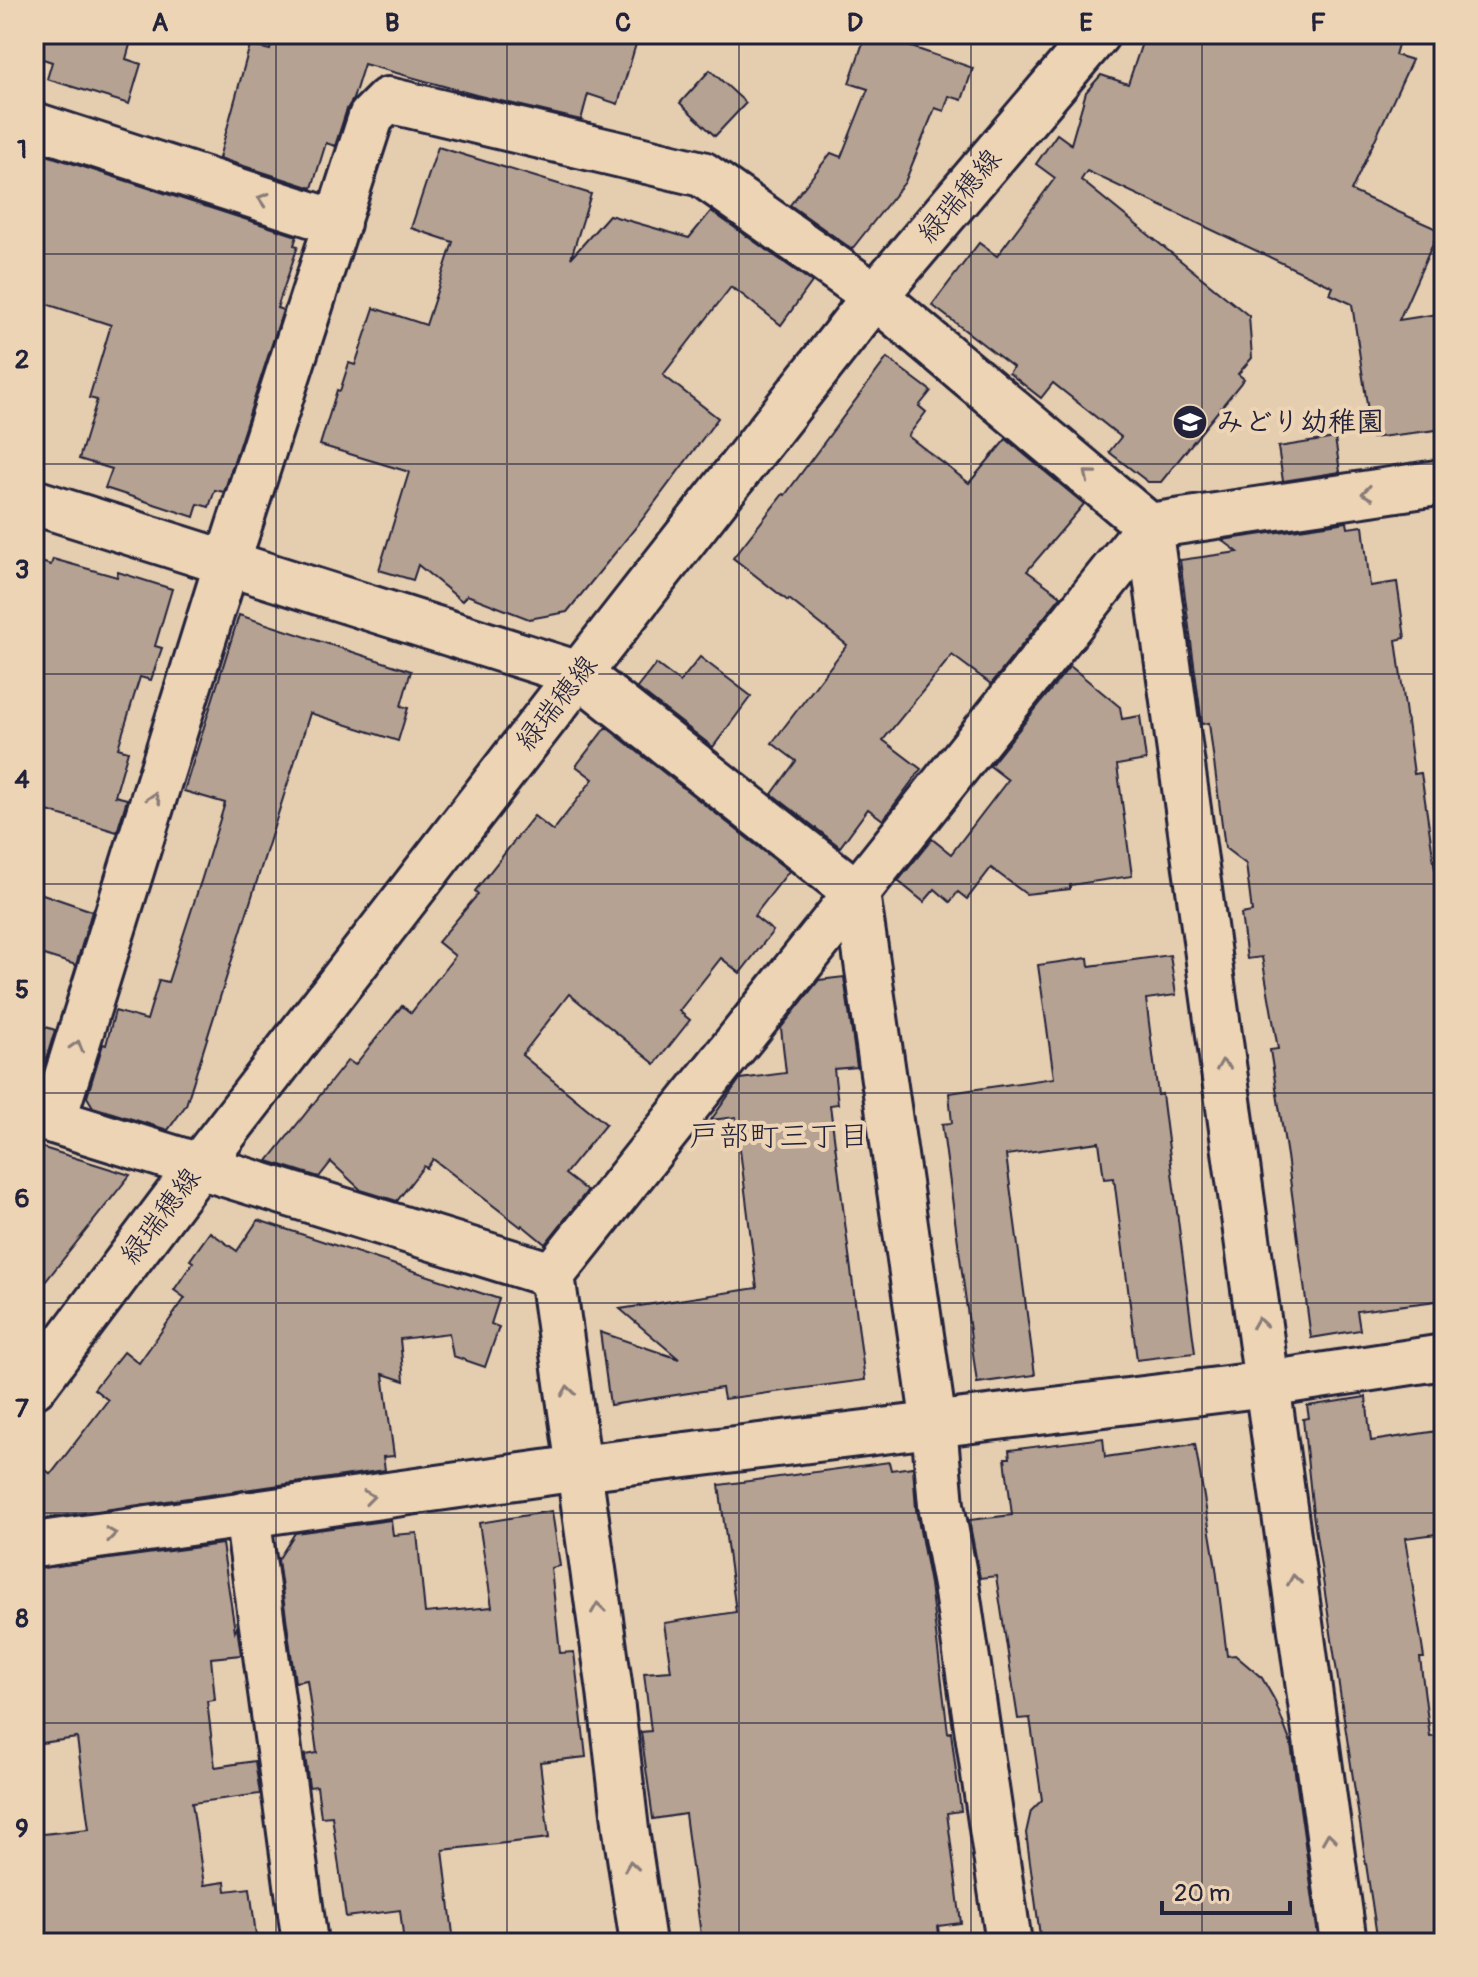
<svg xmlns="http://www.w3.org/2000/svg" width="1478" height="1977" viewBox="0 0 1478 1977" font-family="Pangolin,'Klee One',sans-serif">
  <style>
    .building { fill: #b5a293; stroke: #22223b; stroke-width: 2 }
    .lines { fill: none; stroke-linecap: round; stroke-linejoin: round }
    .minor-casing { stroke: #22223b; stroke-width: 50 }
    .major-casing { stroke: #22223b; stroke-width: 50 }
    .minor { stroke: #edd4b5; stroke-width: 44 }
    .major { stroke: #edd4b5; stroke-width: 44 }
    .oneway { stroke: #887b78 }
    .grid { fill: none; stroke: #22223b; stroke-width: 2; stroke-opacity: 0.55 }
    .labels { text-anchor: middle; dominant-baseline: central; stroke-width: 8; stroke-linejoin: round; paint-order: stroke }
    .street-label { font-size: 28px; fill: #22223b; stroke: #edd4b5 }
    .poi-label { font-size: 28px; font-weight: bold; fill: #22223b; stroke: #edd4b5; text-anchor: start }
    .neighbourhood-label { font-size: 30px; fill: #22223b; stroke: #edd4b5 }
    .neatline { fill: none; stroke: #22223b; stroke-width: 3 }
    .grid-label { font-size: 26px; text-anchor: middle; font-weight: bold; fill: #22223b }
  </style>
  <rect width="100%" height="100%" fill="#e5cdb0"/>
  <filter id="ink" filterUnits="userSpaceOnUse"><feTurbulence type="fractalNoise" baseFrequency=".0125" numOctaves="2"/><feDisplacementMap in="SourceGraphic" scale="16" xChannelSelector="R" yChannelSelector="G"/><feConvolveMatrix kernelMatrix="1 2 1 2 8 2 1 2 1" color-interpolation-filters="sRGB"/></filter>
  <g filter="url(#ink)">
    <g class="building">
      <path d="M34 34H133L126 59 141 64 129 104 47 79 52 62 34 56Z"/>
      <path d="M274 34H639L618 104 588 94 581 120 476 95 364 64 353 99 347 109 335 146 326 143 312 188 219 158 250 45 270 50Z"/>
      <path d="M866 34H902L900 43 973 68 962 100 949 96 944 111 935 108 905 182 852 249 790 205 831 153 841 157 868 89 849 83Z"/>
      <path d="M1145 34H1401L1395 55 1412 60 1351 191 1439 230 1399 320 1444 313V429L1372 438 1352 304 1330 294 1333 287 1087 171 1081 180 1249 316 1252 358 1238 374 1244 379 1161 482H1148L1109 452 1121 437 1053 383 1041 398 1009 373 1013 367 932 305 979 243 997 256 1055 178 1036 164 1057 134 1071 144 1086 92 1101 75 1128 84Z"/>
      <path d="M710 70 746 103 715 136 680 103Z"/>
      <path d="M438 147 591 194 571 258 609 215 689 238 711 211 812 282 781 325 735 289 734 290 731 287 663 375 718 418 641 521 567 612 529 619 467 595 462 601 418 565 413 580 379 570 409 472 320 445 337 390 340 391 349 363 355 365 374 308 426 325 453 242 411 228Z"/>
      <path d="M34 151 297 236 294 245 298 246 277 308 283 310 224 492 215 490 209 507 198 504 194 517 105 488 112 469 79 459 97 400 89 398 111 325 34 300Z"/>
      <path d="M887 358 931 391 919 406 926 412 908 436 969 483 1006 439 1084 504 1027 571 1061 596 991 684 952 655 883 740 921 769 883 820 868 809 840 847 772 794 796 761 772 743 847 645 789 599 788 601 733 558 783 494 785 495Z"/>
      <path d="M1335 438 1340 472 1283 481 1278 447Z"/>
      <path d="M1347 522 1348 528 1363 526 1370 586 1397 582 1405 638 1396 640 1414 774 1421 773 1435 869 1444 867V1300L1357 1311 1360 1330 1311 1338 1287 1156 1270 1050 1278 1049 1262 957 1247 959 1241 914 1252 912 1246 864 1225 848 1209 723 1202 724 1180 560 1238 552 1222 540Z"/>
      <path d="M53 559 117 577 118 572 172 589 155 646 162 648 151 680 140 677 118 748 128 751 115 796 127 799 117 832 34 807V560L51 565Z"/>
      <path d="M239 615 411 671 401 706 408 708 398 741 310 713 186 1105 168 1130 93 1107 87 1097 103 1044 106 1045 115 1011 147 1020 159 980 168 982 202 878 225 803 184 791Z"/>
      <path d="M700 657 751 696 713 747 637 688 656 664 680 682Z"/>
      <path d="M1070 666 1120 707 1122 719 1140 716 1146 760 1117 765 1132 876 1070 885V889L1026 894 991 868 967 899 958 892 950 902 935 889 924 902 898 881 932 839 951 854 1008 780 990 766Z"/>
      <path d="M606 727 789 871 754 916 773 931 740 973 721 958 679 1011 690 1020 655 1064 569 994 522 1055 606 1124 565 1174 587 1191 545 1244 522 1225 521 1227 433 1159 427 1168 424 1166 397 1201 361 1190 331 1162 319 1177 268 1161 348 1060 355 1065 402 1006 411 1013 455 956 438 942 478 894 475 891 534 816 553 831 593 779 576 766Z"/>
      <path d="M34 891 92 911 76 965 34 952Z"/>
      <path d="M1170 955 1176 995 1146 999 1158 1095 1162 1094 1195 1353 1137 1360 1114 1178 1104 1179 1099 1142 1006 1155 1035 1375 977 1383 942 1124 952 1123 949 1093 1054 1078 1038 965 1088 958 1089 966Z"/>
      <path d="M844 977 857 1067 834 1069 838 1104 830 1105 865 1380 724 1399 722 1388 610 1405 600 1332 679 1359 620 1309 757 1288 736 1117 711 1120 740 1079 786 1073 781 1028 819 980Z"/>
      <path d="M34 1023 55 1030 40 1079 34 1083Z"/>
      <path d="M34 1145 130 1175 34 1296Z"/>
      <path d="M258 1220 499 1299 491 1324 499 1327 485 1367 453 1356 449 1333 400 1339 404 1381 383 1374 394 1456 383 1457 385 1470 34 1520V1461L51 1474 108 1400 94 1389 124 1351 139 1363 185 1298 174 1290 193 1262 190 1260 210 1232 237 1251Z"/>
      <path d="M1366 1397 1371 1441 1444 1430V1533L1405 1538 1424 1658H1420L1430 1737 1444 1736V1799L1435 1801 1444 1861V1943H1378L1313 1514 1303 1419 1309 1418 1307 1406Z"/>
      <path d="M1103 1438 1105 1457 1195 1444 1216 1568 1227 1656 1235 1655 1262 1678 1274 1699 1291 1744 1319 1943H1041L1026 1833 1031 1811 1042 1800 1030 1718 1018 1719 996 1576 980 1578 969 1520 1012 1515 1005 1458H1010L1009 1450Z"/>
      <path d="M889 1462 891 1470 913 1467 916 1509 930 1584 948 1733 951 1732 961 1811 947 1813 961 1923 938 1926 940 1943H702L685 1814 653 1819 641 1732 651 1731 644 1673 671 1671 664 1623 736 1612 719 1485Z"/>
      <path d="M552 1511 560 1566 551 1568 560 1653 574 1652 586 1757 540 1762 549 1838 443 1850 454 1943H404L400 1910 346 1917 332 1816 321 1817 317 1786 309 1787 305 1755 317 1753 307 1680 295 1682 278 1560 295 1533 391 1520 393 1535 417 1533 425 1613 492 1607 479 1523Z"/>
      <path d="M222 1544 235 1631 237 1627 241 1655 211 1658 215 1700 207 1701 215 1767 255 1761 260 1794 192 1803 204 1885 225 1882 226 1891 250 1888 257 1943H34V1835L89 1829 77 1738 34 1744V1569Z"/>
    </g>
    <g class="lines">
      <defs>
        <g id="minor">
          <path d="M34 125 338 223"/>
          <path d="M34 502 579 674 857 893 934 1425 941 1505 956 1585 1009 1943"/>
          <path d="M34 1115 552 1275"/>
          <path d="M53 1121 227 563 371 117 388 100 702 174 875 296 1149 526 1344 1943"/>
          <path d="M247 1514 305 1943"/>
          <path d="M34 1545 579 1468 1267 1384 1444 1357"/>
          <path d="M643 1943 626 1830 610 1691 552 1275 1149 526 1444 482"/>
        </g>
        <path id="major" d="M34 1386 199 1166 579 674 875 296 1097 34"/>
      </defs>
      <use href="#minor" class="minor-casing"/>
      <use href="#major" class="major-casing"/>
      <use href="#minor" class="minor"/>
      <use href="#major" class="major"/>
    </g>
    <defs><path id="oneway-chevron" d="M-2-3.5L2.5 0L-2 3.5" fill="none" stroke-width="1.6" stroke-linecap="round" stroke-linejoin="round" transform="scale(2)"/></defs>
    <g class="oneway">
      <use href="#oneway-chevron" transform="translate(263 199) rotate(-162)"/>
      <use href="#oneway-chevron" transform="translate(1089 475) rotate(-140)"/>
      <use href="#oneway-chevron" transform="translate(1367 493) rotate(172)"/>
      <use href="#oneway-chevron" transform="translate(154 798) rotate(-73)"/>
      <use href="#oneway-chevron" transform="translate(77 1046) rotate(-73)"/>
      <use href="#oneway-chevron" transform="translate(1223 1065) rotate(-98)"/>
      <use href="#oneway-chevron" transform="translate(1259 1323) rotate(-98)"/>
      <use href="#oneway-chevron" transform="translate(568 1391) rotate(-98)"/>
      <use href="#oneway-chevron" transform="translate(369 1497) rotate(-8)"/>
      <use href="#oneway-chevron" transform="translate(111 1534) rotate(-8)"/>
      <use href="#oneway-chevron" transform="translate(1294 1580) rotate(-98)"/>
      <use href="#oneway-chevron" transform="translate(598 1608) rotate(-98)"/>
      <use href="#oneway-chevron" transform="translate(1329 1838) rotate(-98)"/>
      <use href="#oneway-chevron" transform="translate(631 1866) rotate(-98)"/>
    </g>
  </g>
  <path class="grid" d="M276 34V1943M507 34V1943M739 34V1943M971 34V1943M1202 34V1943M34 254H1444M34 464H1444M34 674H1444M34 884H1444M34 1093H1444M34 1303H1444M34 1513H1444M34 1723H1444"/>
  <defs>
    <symbol id="school-disc" viewBox="-11 -11 22 22"><circle r="9.5" fill="#22223b" stroke="#edd4b5"/><path d="M0-5L7-2L0 1L-7-2ZM-4 1L0 2.5L4 1V4Q0 6-4 4Z" fill="#fff"/></symbol>
  </defs>
  <g fill-rule="evenodd">
    <use href="#school-disc" x="1170" y="402" width="40" height="40"/>
  </g>
  <g class="labels">
    <g class="street-label">
      <text transform="translate(960 196) rotate(-50)">緑瑞穂線</text>
      <text transform="translate(557 703) rotate(-52)">緑瑞穂線</text>
      <text transform="translate(161 1216) rotate(-53)">緑瑞穂線</text>
    </g>
    <g class="poi-label">
      <text x="1216" y="422">みどり幼稚園</text>
    </g>
    <g class="neighbourhood-label">
      <text x="779" y="1136">戸部町三丁目</text>
    </g>
  </g>
  <rect width="1478" height="1977" fill="none" stroke="#edd4b5" stroke-width="88"/>
  <path d="M1162 1901v12h128v-12" fill="none" stroke="#22223b" stroke-width="4"/>
  <text x="1174" y="1901" font-size="24" fill="#22223b" stroke="#edd4b5" stroke-width="6" paint-order="stroke">20 m</text>
  <rect x="44" y="44" width="1390" height="1889" class="neatline"/>
  <g class="grid-label">
    <text x="160" y="31">A</text>
    <text x="392" y="31">B</text>
    <text x="623" y="31">C</text>
    <text x="855" y="31">D</text>
    <text x="1086" y="31">E</text>
    <text x="1318" y="31">F</text>
    <text x="22" y="158">1</text>
    <text x="22" y="368">2</text>
    <text x="22" y="578">3</text>
    <text x="22" y="788">4</text>
    <text x="22" y="998">5</text>
    <text x="22" y="1207">6</text>
    <text x="22" y="1417">7</text>
    <text x="22" y="1627">8</text>
    <text x="22" y="1837">9</text>
  </g>
</svg>
